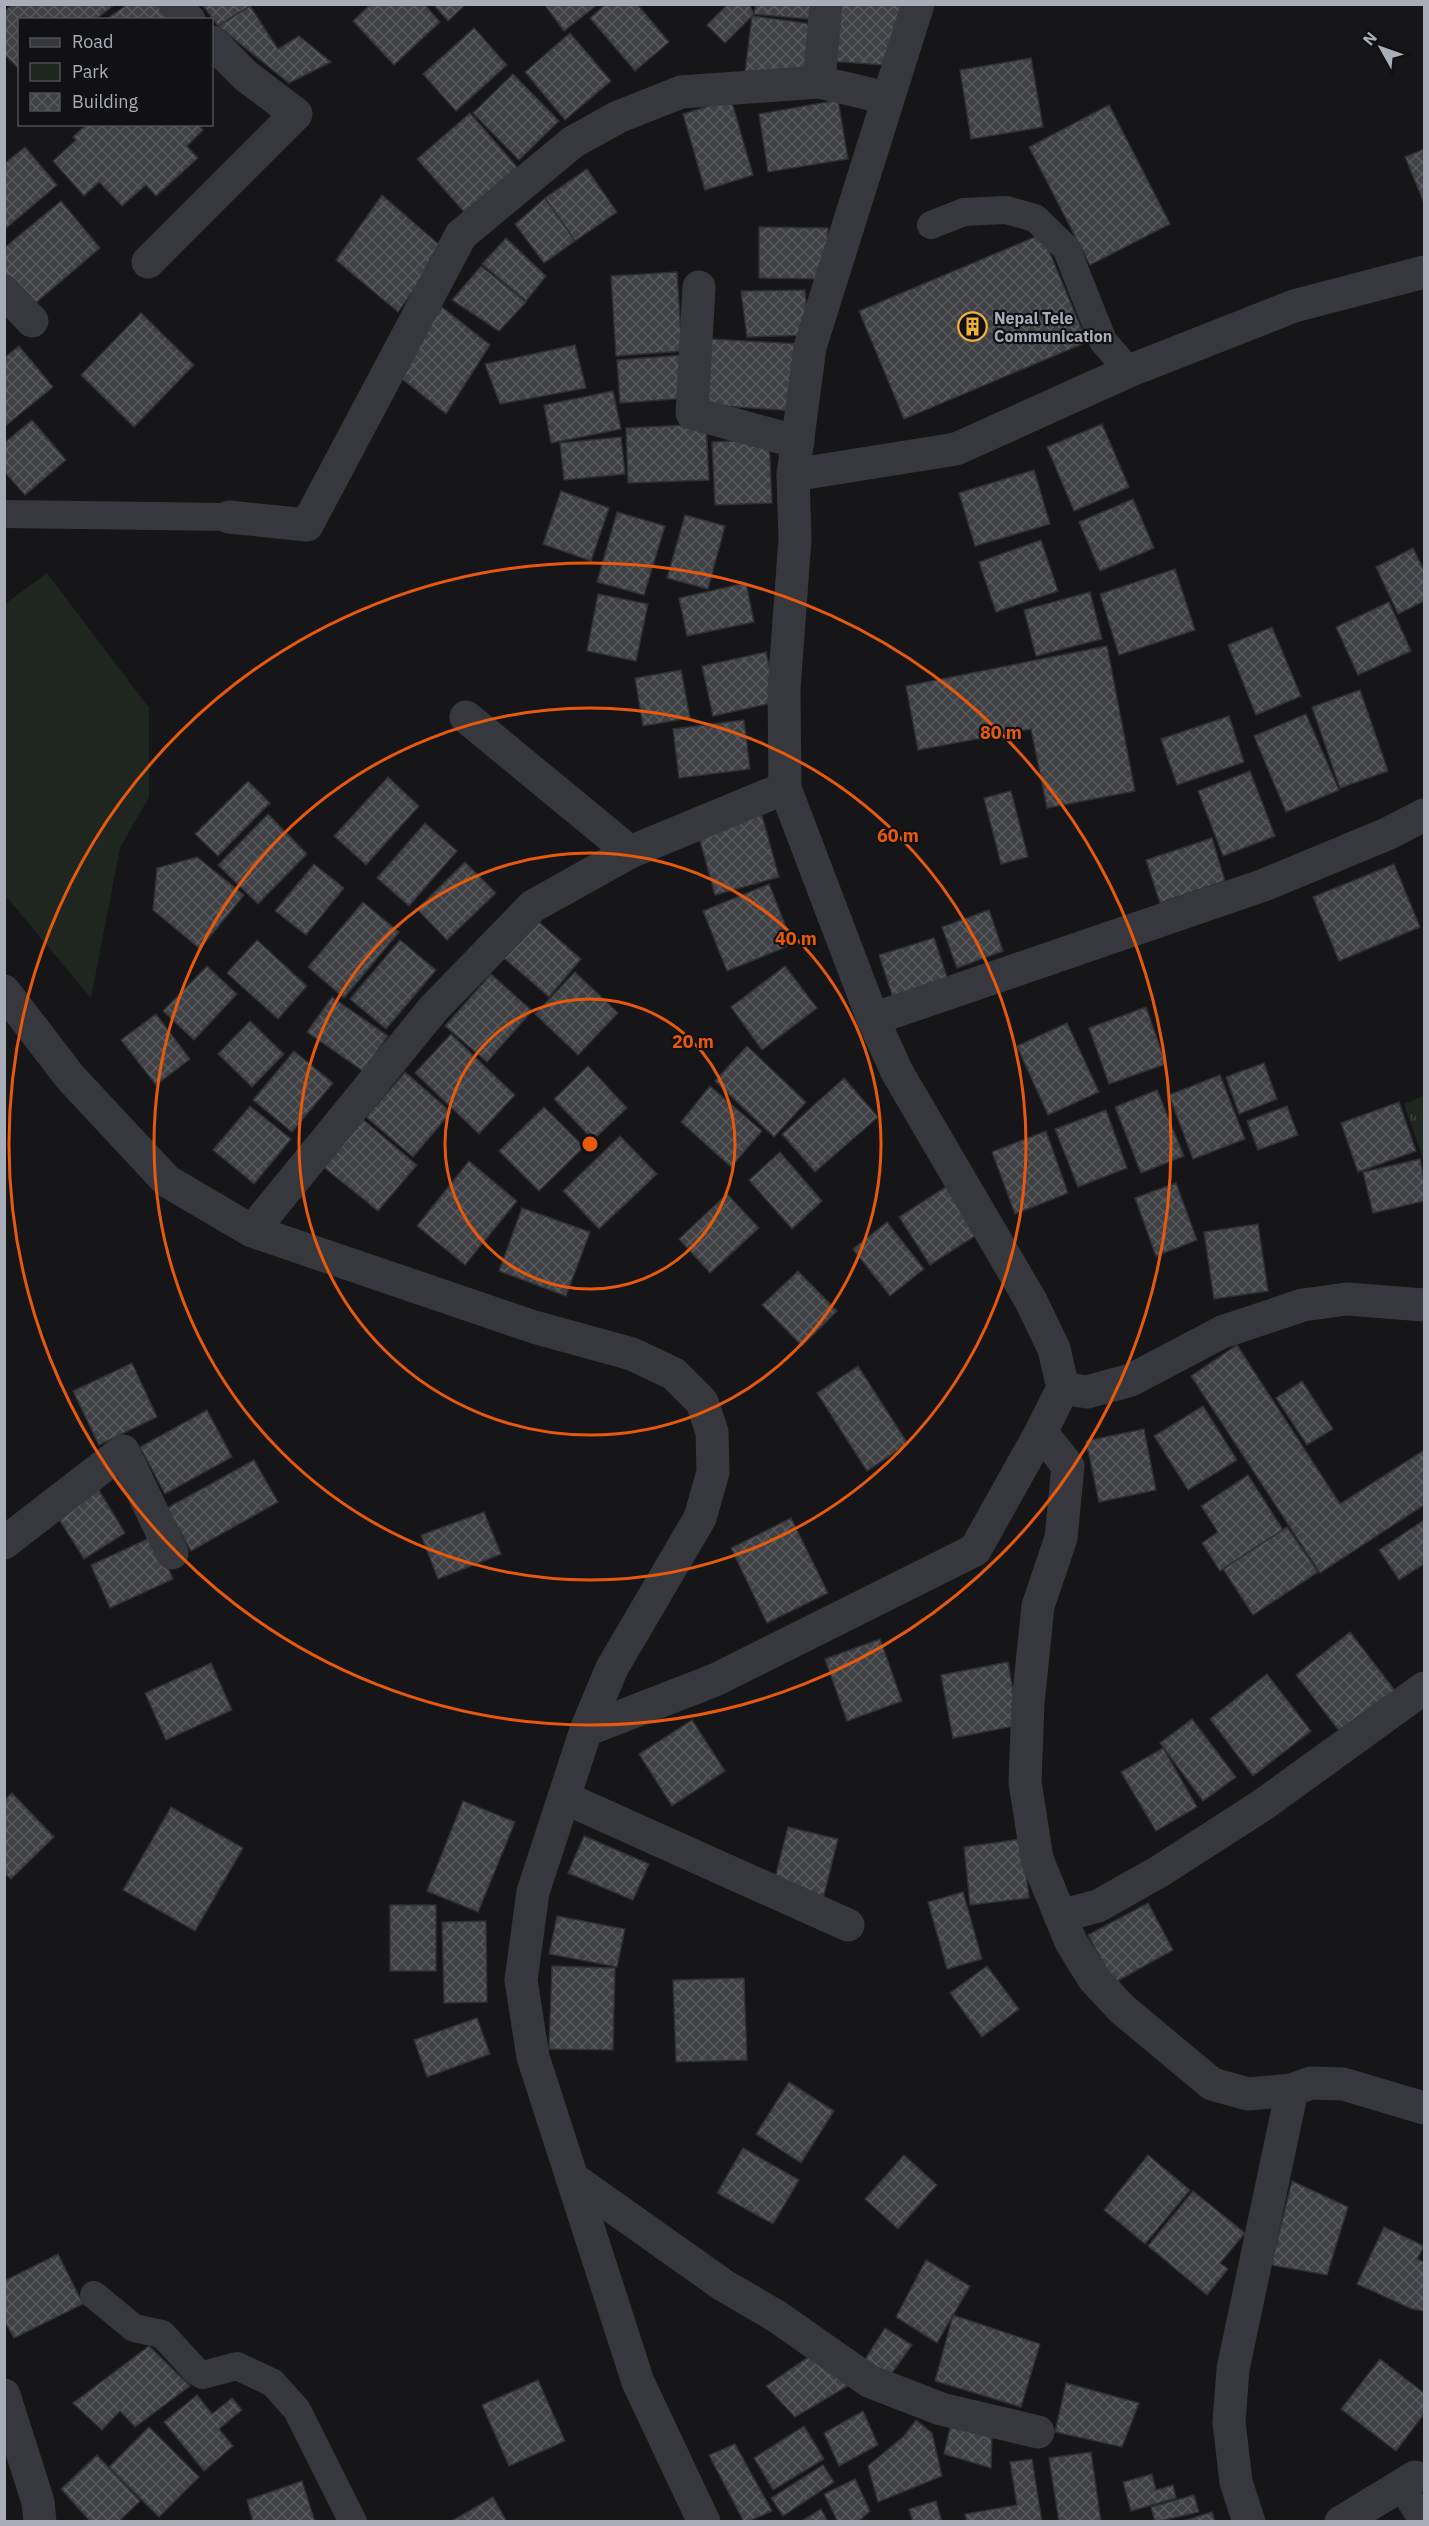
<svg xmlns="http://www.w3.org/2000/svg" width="1429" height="2526" viewBox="0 0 1429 2526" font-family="'IBM Plex Sans',sans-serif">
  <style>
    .grass { fill: url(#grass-tufts) }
    .park { fill: #1e261f }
    .building { fill: url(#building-cross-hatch); stroke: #303034; stroke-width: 1.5 }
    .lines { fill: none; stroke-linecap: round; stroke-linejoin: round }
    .service { stroke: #37383d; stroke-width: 28 }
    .minor { stroke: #37383d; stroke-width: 33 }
    .ring { fill: none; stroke: #e8590c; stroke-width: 3 }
    .labels { text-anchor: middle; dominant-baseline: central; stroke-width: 4.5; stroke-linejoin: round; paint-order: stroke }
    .poi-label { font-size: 16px; font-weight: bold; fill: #a8adb8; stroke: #111113; text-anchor: start }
    .centre { fill: #e8590c; stroke: #111113; stroke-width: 3 }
    .ring-label { font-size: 18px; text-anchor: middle; font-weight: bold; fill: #e8590c; stroke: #111113; stroke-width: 4.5; stroke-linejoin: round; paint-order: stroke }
  </style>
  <defs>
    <pattern id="grass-tufts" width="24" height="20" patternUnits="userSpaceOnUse" patternTransform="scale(1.5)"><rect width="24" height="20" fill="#1e261f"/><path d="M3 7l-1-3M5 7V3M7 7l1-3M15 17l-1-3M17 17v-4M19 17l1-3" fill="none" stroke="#3c433d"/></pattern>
    <pattern id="building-cross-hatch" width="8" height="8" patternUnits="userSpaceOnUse" patternTransform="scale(1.5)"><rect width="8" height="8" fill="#404145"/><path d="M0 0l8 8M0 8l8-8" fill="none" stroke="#595a5e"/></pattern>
  </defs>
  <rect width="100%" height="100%" fill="#161618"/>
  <path class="grass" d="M1424 1096V1161L1404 1104Z"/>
  <path class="park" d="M47 573 149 708V797L120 848 91 998 5 895V604Z"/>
  <g class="building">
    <path d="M13 4H115L95 20H20V70L4 54V11Z"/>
    <path d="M128 4H162L174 20H105Z"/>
    <path d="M202 4H253L218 26Z"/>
    <path d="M371 4H424L440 22 394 65 353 21Z"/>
    <path d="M433 4H466L448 21Z"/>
    <path d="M544 4H598L564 31Z"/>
    <path d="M606 4H637L669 42 635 71 590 18Z"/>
    <path d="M728 4H749L754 14 725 43 707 25Z"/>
    <path d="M756 4H820L818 20 754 14Z"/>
    <path d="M834 4H906L896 66 829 61Z"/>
    <path d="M250 6 278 49 299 36 331 62 289 83 218 26Z"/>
    <path d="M752 16 812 24 805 80 745 72Z"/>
    <path d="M474 28 507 65 456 111 423 74Z"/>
    <path d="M570 33 611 81 565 120 525 72Z"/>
    <path d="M1031 58 1043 127 971 139 960 70Z"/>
    <path d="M513 74 559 121 519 160 473 113Z"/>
    <path d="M731 99 753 175 705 190 683 114Z"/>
    <path d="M838 100 848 159 768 172 759 114Z"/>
    <path d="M1109 105 1170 224 1090 265 1029 147Z"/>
    <path d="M470 113 517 167 465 213 417 159Z"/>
    <path d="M87 124H197L203 130 187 146 198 158 156 196 146 185 122 206 99 182 84 196 53 161 76 140 73 137Z"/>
    <path d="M25 147 57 185 4 230V164Z"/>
    <path d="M1424 149V203L1405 157Z"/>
    <path d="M587 169 617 212 575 241 545 198Z"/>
    <path d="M382 195 444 249 398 312 336 260Z"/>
    <path d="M545 198 575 241 544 263 515 224Z"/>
    <path d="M61 201 100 248 32 306 4 274V248Z"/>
    <path d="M759 227 828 228 826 279 759 278Z"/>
    <path d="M1042 234 1087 342 904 419 859 311Z"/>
    <path d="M506 238 546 276 526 301 482 264Z"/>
    <path d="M481 266 526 302 499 331 452 300Z"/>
    <path d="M677 272 682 351 616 356 611 276Z"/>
    <path d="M805 290 809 335 747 337 741 291Z"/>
    <path d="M442 307 490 345 446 414 396 374Z"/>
    <path d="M141 313 194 365 134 427 81 375Z"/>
    <path d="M711 339 801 344 796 411 706 405Z"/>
    <path d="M575 345 586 388 500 404 485 364Z"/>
    <path d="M19 346 53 387 4 427V358Z"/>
    <path d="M685 355 688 398 620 403 617 360Z"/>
    <path d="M613 391 621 429 551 443 544 405Z"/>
    <path d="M32 420 66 460 25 495 4 471V443Z"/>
    <path d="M706 424 709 480 628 483 626 428Z"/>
    <path d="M1102 424 1129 487 1074 511 1047 447Z"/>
    <path d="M621 437 625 474 564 480 560 443Z"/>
    <path d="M769 439 772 503 715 505 712 442Z"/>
    <path d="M1034 470 1050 524 975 546 959 493Z"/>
    <path d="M561 491 609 508 591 561 543 544Z"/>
    <path d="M1133 499 1154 548 1100 571 1079 522Z"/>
    <path d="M617 512 665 526 644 595 597 582Z"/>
    <path d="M685 515 725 526 708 589 667 578Z"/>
    <path d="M1041 540 1058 591 996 612 979 562Z"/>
    <path d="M1413 548 1424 571V601L1398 614 1376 567Z"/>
    <path d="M1175 569 1195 630 1119 655 1100 594Z"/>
    <path d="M746 583 754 622 687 636 679 598Z"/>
    <path d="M1090 592 1102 639 1036 656 1024 610Z"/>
    <path d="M598 594 648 604 636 661 587 651Z"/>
    <path d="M1389 602 1411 651 1358 675 1336 627Z"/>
    <path d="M1272 627 1301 696 1256 715 1228 645Z"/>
    <path d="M1107 646 1135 791 1047 808 1031 729 918 750 906 686Z"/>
    <path d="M766 652 777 702 713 716 702 666Z"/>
    <path d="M681 670 690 718 643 726 635 678Z"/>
    <path d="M1360 690 1388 771 1340 788 1312 707Z"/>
    <path d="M1306 714 1339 790 1286 812 1254 736Z"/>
    <path d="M1229 716 1244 762 1177 785 1161 739Z"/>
    <path d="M744 720 750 769 679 778 673 729Z"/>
    <path d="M1250 771 1275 836 1223 856 1198 791Z"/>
    <path d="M388 777 419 806 366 865 334 836Z"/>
    <path d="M248 781 270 803 218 856 195 834Z"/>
    <path d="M1011 791 1028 857 1001 864 984 798Z"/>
    <path d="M761 812 779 877 715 895 697 830Z"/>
    <path d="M268 814 307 854 258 904 218 865Z"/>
    <path d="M425 823 457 851 409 906 377 878Z"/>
    <path d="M1212 838 1225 881 1160 903 1146 860Z"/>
    <path d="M197 857 244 895 200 949 153 910 157 868Z"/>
    <path d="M465 862 496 893 447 940 417 909Z"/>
    <path d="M314 864 344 888 306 935 275 911Z"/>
    <path d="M1394 864 1420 927 1339 961 1313 897Z"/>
    <path d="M769 884 793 944 727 971 703 911Z"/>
    <path d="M363 902 399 932 344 998 308 967Z"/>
    <path d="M989 910 1003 951 957 968 942 927Z"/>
    <path d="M531 915 581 959 549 997 498 953Z"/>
    <path d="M934 938 948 980 893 998 879 955Z"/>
    <path d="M257 940 307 986 278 1019 227 973Z"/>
    <path d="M400 940 436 970 386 1029 350 999Z"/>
    <path d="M207 966 237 994 194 1040 163 1011Z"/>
    <path d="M785 966 817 1008 762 1050 731 1007Z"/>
    <path d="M575 972 618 1013 578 1055 535 1014Z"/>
    <path d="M491 974 532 1011 487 1062 445 1026Z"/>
    <path d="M332 997 388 1036 363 1071 307 1032Z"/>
    <path d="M1146 1007 1166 1064 1109 1084 1089 1028Z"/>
    <path d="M156 1014 190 1059 156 1085 121 1040Z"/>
    <path d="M250 1021 284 1054 252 1087 218 1054Z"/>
    <path d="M1067 1023 1099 1092 1048 1115 1017 1046Z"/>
    <path d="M451 1034 515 1095 479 1134 415 1073Z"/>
    <path d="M747 1046 806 1102 774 1137 715 1081Z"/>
    <path d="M294 1051 333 1083 292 1132 253 1100Z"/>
    <path d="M1264 1063 1277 1099 1239 1114 1226 1077Z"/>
    <path d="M588 1066 627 1108 593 1140 554 1099Z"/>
    <path d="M405 1072 451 1112 413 1157 366 1117Z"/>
    <path d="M1220 1075 1245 1139 1193 1159 1169 1095Z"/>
    <path d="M844 1078 878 1117 815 1172 782 1134Z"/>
    <path d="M710 1086 762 1131 731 1167 681 1122Z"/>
    <path d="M1157 1090 1184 1156 1141 1173 1115 1107Z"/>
    <path d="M1399 1102 1416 1151 1358 1172 1341 1123Z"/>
    <path d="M250 1106 291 1139 254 1184 213 1150Z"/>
    <path d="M1287 1106 1298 1135 1258 1150 1247 1121Z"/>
    <path d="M544 1107 584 1147 539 1191 499 1151Z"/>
    <path d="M1106 1110 1127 1168 1078 1187 1055 1129Z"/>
    <path d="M360 1117 417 1165 378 1211 321 1165Z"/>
    <path d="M1046 1131 1068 1193 1015 1214 992 1152Z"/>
    <path d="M620 1136 657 1174 599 1229 563 1191Z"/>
    <path d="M780 1152 822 1201 792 1229 749 1180Z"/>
    <path d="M1420 1159 1424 1181V1201L1373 1213 1363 1172Z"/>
    <path d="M469 1161 517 1201 465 1265 417 1226Z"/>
    <path d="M1176 1183 1197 1240 1156 1256 1135 1198Z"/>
    <path d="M947 1186 978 1234 930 1265 899 1217Z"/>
    <path d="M727 1194 759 1228 710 1273 679 1239Z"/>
    <path d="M522 1208 590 1232 566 1296 499 1271Z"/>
    <path d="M887 1222 924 1269 890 1296 853 1249Z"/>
    <path d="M1258 1224 1268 1291 1214 1299 1204 1232Z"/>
    <path d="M798 1271 837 1311 802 1346 762 1305Z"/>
    <path d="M1237 1345 1340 1504 1424 1450V1505L1320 1573 1191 1376Z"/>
    <path d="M132 1363 157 1417 99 1445 73 1391Z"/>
    <path d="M858 1366 908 1444 867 1471 817 1393Z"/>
    <path d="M1302 1381 1333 1429 1307 1445 1276 1398Z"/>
    <path d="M1203 1406 1237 1460 1188 1490 1154 1436Z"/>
    <path d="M207 1410 232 1457 165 1494 140 1447Z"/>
    <path d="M1144 1429 1156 1490 1099 1502 1086 1441Z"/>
    <path d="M254 1460 278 1502 191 1551 167 1508Z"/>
    <path d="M1248 1475 1283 1530 1220 1571 1202 1543 1218 1532 1201 1506Z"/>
    <path d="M97 1487 125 1533 84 1559 55 1513Z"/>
    <path d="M484 1512 501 1554 438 1579 421 1535Z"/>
    <path d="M791 1518 828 1593 767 1623 731 1548Z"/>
    <path d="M1424 1520V1564L1399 1580 1379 1550Z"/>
    <path d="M1287 1527 1318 1572 1253 1615 1223 1569Z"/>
    <path d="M154 1536 173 1579 110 1608 91 1565Z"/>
    <path d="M1350 1632 1397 1693 1343 1736 1296 1675Z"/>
    <path d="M880 1639 902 1701 847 1721 825 1659Z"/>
    <path d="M1008 1662 1019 1725 953 1738 941 1675Z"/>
    <path d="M211 1663 232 1710 166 1740 145 1693Z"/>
    <path d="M1267 1674 1311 1731 1253 1776 1210 1719Z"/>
    <path d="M1192 1719 1236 1777 1203 1801 1160 1743Z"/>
    <path d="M692 1720 725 1771 672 1806 639 1754Z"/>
    <path d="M1163 1748 1197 1807 1156 1831 1121 1772Z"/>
    <path d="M12 1793 54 1837 11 1879 4 1873V1800Z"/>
    <path d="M463 1801 515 1822 478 1912 427 1891Z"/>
    <path d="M171 1807 243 1848 195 1931 123 1890Z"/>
    <path d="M788 1827 838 1839 823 1899 773 1886Z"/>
    <path d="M584 1836 649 1864 633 1900 568 1873Z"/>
    <path d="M1022 1839 1029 1898 970 1905 964 1847Z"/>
    <path d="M963 1892 982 1959 947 1969 928 1902Z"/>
    <path d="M1148 1903 1173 1950 1114 1983 1088 1935Z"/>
    <rect x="390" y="1905" width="46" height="66"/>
    <path d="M557 1916 625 1929 617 1967 549 1954Z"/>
    <path d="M486 1921 487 2002 444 2003 442 1922Z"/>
    <path d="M552 1966 615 1968 613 2050 549 2049Z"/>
    <path d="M987 1966 1019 2009 982 2037 950 1993Z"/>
    <path d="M744 1978 747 2060 676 2062 673 1980Z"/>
    <path d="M477 2018 490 2054 427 2077 414 2040Z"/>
    <path d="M789 2082 834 2111 801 2163 756 2134Z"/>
    <path d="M743 2148 799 2180 773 2224 717 2193Z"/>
    <path d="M904 2155 937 2185 898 2229 865 2199Z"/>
    <path d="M1148 2155 1190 2190 1145 2244 1104 2210Z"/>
    <path d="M1292 2181 1348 2207 1327 2275 1271 2265Z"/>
    <path d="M1193 2191 1245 2233 1220 2263 1228 2269 1207 2295 1148 2246Z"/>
    <path d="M1384 2227 1424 2246 1417 2259 1424 2262V2311L1412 2309 1357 2284Z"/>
    <path d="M58 2254 83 2304 14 2338 4 2320V2281Z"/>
    <path d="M926 2260 970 2286 937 2343 896 2317Z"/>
    <path d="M953 2315 1040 2344 1021 2407 935 2381Z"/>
    <path d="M885 2328 912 2345 884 2384 860 2367Z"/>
    <path d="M149 2346 190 2386 135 2427 120 2411 102 2430 73 2403Z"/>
    <path d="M820 2349 851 2384 795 2417 766 2386Z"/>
    <path d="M1380 2359 1424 2393V2414L1396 2451 1341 2409Z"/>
    <path d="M538 2380 565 2441 509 2466 482 2405Z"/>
    <path d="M1066 2383 1139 2403 1122 2447 1055 2432Z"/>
    <path d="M197 2395 212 2414 232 2398 242 2410 219 2429 233 2446 204 2471 164 2422Z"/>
    <path d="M863 2411 878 2445 839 2466 824 2433Z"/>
    <path d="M952 2419 992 2433 991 2468 944 2454Z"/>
    <path d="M916 2420 932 2433 942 2476 878 2502 868 2466 904 2436Z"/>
    <path d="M804 2426 824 2459 773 2490 754 2458Z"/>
    <path d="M149 2427 199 2477 159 2517 109 2467Z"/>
    <path d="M735 2444 772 2511 747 2522H744L709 2455Z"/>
    <path d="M1091 2452 1101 2522H1059L1049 2458Z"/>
    <path d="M97 2455 140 2501 118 2522H91L61 2489Z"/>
    <path d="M1032 2459 1042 2522H967L965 2514 1017 2505 1010 2462Z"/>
    <path d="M823 2465 834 2482 783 2516 771 2498Z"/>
    <path d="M1152 2474 1156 2490 1173 2485 1176 2498 1131 2511 1123 2482Z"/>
    <path d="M855 2479 870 2511 858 2522H838L824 2494Z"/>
    <path d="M302 2481 315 2522H253L247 2500Z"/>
    <path d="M1194 2495 1199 2512 1155 2522 1151 2507Z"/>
    <path d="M493 2497 507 2522H450Z"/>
    <path d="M936 2501 942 2522H913L909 2509Z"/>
    <path d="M821 2509 828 2522H800Z"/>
    <path d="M1212 2512 1215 2522H1180Z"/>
  </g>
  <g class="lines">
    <g class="service">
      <path d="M931 225 964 212 1006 210 1035 218 1066 248 1103 341 1129 371"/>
      <path d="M4 514 229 517"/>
      <path d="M94 2295 134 2328 162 2334 196 2371 203 2375 237 2366 273 2383 297 2410 353 2522"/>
      <path d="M1401 2486 1424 2522"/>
    </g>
    <g class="minor">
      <path d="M175 4 189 20"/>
      <path d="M819 82 826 4"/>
      <path d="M148 262 296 114 246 76 212 42"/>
      <path d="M699 287 692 413 798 442"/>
      <path d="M4 291 32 321"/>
      <path d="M793 475 956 449 1129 371 1294 306 1424 272"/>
      <path d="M229 517 307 525 461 235 573 142 618 117 681 92 819 82 887 98"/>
      <path d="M466 717 630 852"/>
      <path d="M4 991 70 1077 167 1181 252 1231 534 1327 632 1354 674 1374 702 1402 712 1432 713 1472 700 1518 612 1668 586 1730"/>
      <path d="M873 1019 1264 885 1387 834 1424 815"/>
      <path d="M252 1231 434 1008 533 906 630 852 785 788"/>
      <path d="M1063 1388 1087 1392 1131 1380 1222 1332 1303 1305 1347 1299 1424 1305"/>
      <path d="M1041 1432 1068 1466 1061 1538 1038 1606 1028 1703 1025 1782 1037 1859 1071 1942 1094 1979 1122 2009 1212 2084 1248 2094 1292 2090 1311 2083 1343 2084 1424 2108"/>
      <path d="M4 1543 123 1451 172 1553"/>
      <path d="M565 1798 848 1925"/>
      <path d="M1060 1916 1098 1906 1160 1871 1264 1804 1424 1688"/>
      <path d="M572 2178 723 2285 776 2316 869 2381 941 2409 1038 2432"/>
      <path d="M4 2395 38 2502 40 2522"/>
      <path d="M704 2522 638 2382 533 2057 521 1980 533 1892 586 1730 715 1680 975 1550 1041 1432 1063 1388 1054 1349 1031 1301 897 1072 873 1019 785 788 784 689 795 539 793 475 810 347 918 4"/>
      <path d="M1249 2522 1236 2482 1229 2422 1233 2369 1292 2090"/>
      <path d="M1341 2522 1415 2477"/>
    </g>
  </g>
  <g class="ring">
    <circle cx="590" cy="1144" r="145"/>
    <circle cx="590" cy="1144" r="291"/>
    <circle cx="590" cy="1144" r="436"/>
    <circle cx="590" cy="1144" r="581"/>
  </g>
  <defs>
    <symbol id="building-ring" viewBox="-11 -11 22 22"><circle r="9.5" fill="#111113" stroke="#f2b134" stroke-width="1.5"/><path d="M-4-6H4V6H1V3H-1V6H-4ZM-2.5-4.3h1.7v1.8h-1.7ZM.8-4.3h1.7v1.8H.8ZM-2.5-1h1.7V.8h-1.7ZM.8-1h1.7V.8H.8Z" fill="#f2b134"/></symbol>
  </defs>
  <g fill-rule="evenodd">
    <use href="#building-ring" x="956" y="310" width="33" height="33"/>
  </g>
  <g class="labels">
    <g class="poi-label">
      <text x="994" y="318">Nepal Tele<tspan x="994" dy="18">Communication</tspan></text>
    </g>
  </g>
  <circle cx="590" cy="1144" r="9" class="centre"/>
  <g class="ring-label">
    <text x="1001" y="739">80 m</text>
    <text x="898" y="842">60 m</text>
    <text x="796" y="945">40 m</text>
    <text x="693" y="1048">20 m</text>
  </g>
  <rect width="1429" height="2526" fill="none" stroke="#a8adb8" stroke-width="12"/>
  <rect x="18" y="18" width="195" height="108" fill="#111113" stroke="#4d4f55" stroke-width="1.5"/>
  <rect x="30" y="38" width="30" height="9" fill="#37383d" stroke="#4d4f55" stroke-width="1.5"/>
  <text x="72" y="48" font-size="18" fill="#a8adb8">Road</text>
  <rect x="30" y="63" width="30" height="18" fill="#1e261f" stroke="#4d4f55" stroke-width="1.5"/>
  <text x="72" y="78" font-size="18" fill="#a8adb8">Park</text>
  <rect x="30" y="93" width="30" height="18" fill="url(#building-cross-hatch)" stroke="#4d4f55" stroke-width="1.5"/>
  <text x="72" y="108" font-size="18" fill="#a8adb8">Building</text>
  <g transform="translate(1381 48) rotate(310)" stroke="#111113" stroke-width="4.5" paint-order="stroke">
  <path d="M0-4.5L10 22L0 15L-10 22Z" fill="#a8adb8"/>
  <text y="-9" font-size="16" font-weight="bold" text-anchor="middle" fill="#a8adb8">N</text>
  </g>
</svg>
